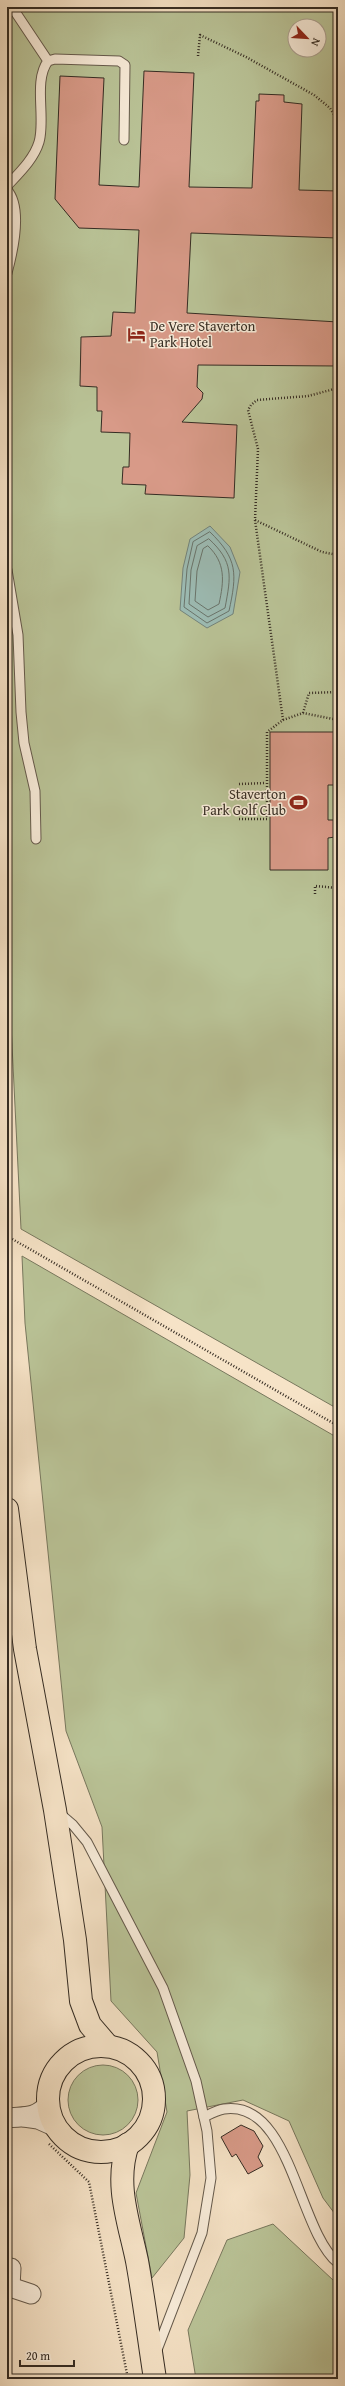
<svg xmlns="http://www.w3.org/2000/svg" width="345" height="2386" viewBox="0 0 345 2386" font-family="'Gentium Book Plus',serif">
  <style>
    .green { fill: #bac498; stroke: #78785e; fill-rule: evenodd }
    .water { fill: #9dbeb7; stroke: #73847c }
    .lines { fill: none; stroke-linecap: round; stroke-linejoin: round }
    .shore { stroke: #69756d; stroke-width: 1 }
    .building { fill: #d89a88; stroke: #352c23 }
    .service-casing { stroke: #655a4c; stroke-width: 11 }
    .minor-casing { stroke: #655a4c; stroke-width: 21 }
    .primary-casing { stroke: #352c23; stroke-width: 24 }
    .path { stroke: #352c23; stroke-width: 2.5; stroke-dasharray: 1 2; stroke-linecap: butt }
    .service { stroke: #f9eddb; stroke-width: 9 }
    .minor { stroke: #f9eddb; stroke-width: 19 }
    .primary { stroke: #f6e3c7; stroke-width: 22 }
    .labels { text-anchor: middle; dominant-baseline: central; stroke-width: 3; stroke-linejoin: round; paint-order: stroke }
    .poi-label { font-size: 14px; fill: #352c23; stroke: #f9eddb; text-anchor: start }
  </style>
  <rect width="100%" height="100%" fill="#f6e3c7"/>
  <filter id="stains"><feTurbulence type="fractalNoise" baseFrequency=".005" numOctaves="4"/><feColorMatrix values="0 0 0 0 .2 0 0 0 0 .09 0 0 0 0 .02 0 0 0 .5 -.17"/></filter>
  <radialGradient id="worn" r=".72"><stop offset=".6" stop-color="#630" stop-opacity="0"/><stop offset="1" stop-color="#630" stop-opacity=".3"/></radialGradient>
  <g class="green">
    <path d="M7 7H338V1409L21 1229 7 942ZM295 26H319V50H295Z"/>
    <path d="M22 1256 338 1438V2218L323 2198 289 2121 243 2100 187 2111 190 2175 184 2238 152 2278 136 2193 167 2112 157 2052 111 2001 102 1827 66 1731 25 1323Z"/>
    <circle cx="103" cy="2100" r="35"/>
    <path d="M273 2224 333 2280 338 2282V2379H196L188 2330 227 2240Z"/>
  </g>
  <path class="water" d="M210 526 230 547 240 572 233 614 207 628 180 610 183 568 190 539Z"/>
  <g class="lines">
    <g class="shore">
      <path d="M210 532C238 559 237 574 229 611L207 623 184 607 187 569 193 542Z"/>
      <path d="M209 539C234 562 231 576 225 608L208 617 189 604 191 570 197 546Z"/>
      <path d="M208 546C226 563 224 581 219 604L208 610 195 601 197 571 203 549Z"/>
    </g>
  </g>
  <g class="building">
    <path d="M144 71 194 73 189 187 252 188 256 101H259V94L284 95V102L302 104 299 190 338 191V238L191 233 187 313 338 322V366L198 365 197 387 203 393 202 399 182 422 237 425 234 498 145 494 146 485 122 484 123 467H129L130 433 101 432 102 411H97V387L80 386 81 337 111 336 113 312 135 313 139 230 79 228 55 199 60 76 104 78 99 185 139 187Z"/>
    <path d="M270 732H338V767H334V785H328V820H335V837L328 838V870H270Z"/>
    <path d="M241 2125 254 2131 263 2146 258 2157 263 2166 248 2174 236 2154 232 2157 221 2137Z"/>
  </g>
  <g class="lines">
    <defs>
      <g id="service">
        <path d="M12 7 48 61"/>
        <path d="M7 186C19 173 34 159 39 142 46 118 33 81 48 61L55 59 119 61 125 65 124 140"/>
        <path d="M7 190C23 208 13 251 7 273"/>
        <path d="M7 570 18 635 21 712 24 743 35 791 36 839"/>
        <path d="M59 1813 73 1825 87 1842 163 1988 196 2081 207 2131 211 2178 202 2233 157 2350"/>
        <path d="M204 2117C210 2114 217 2110 224 2109 291 2099 298 2231 338 2263"/>
      </g>
      <g id="minor">
        <path d="M24 2117 38 2119 56 2127"/>
        <path d="M7 2118C26 2116 34 2119 48 2105"/>
        <path d="M7 2286 31 2294"/>
        <path d="M10 2287 11 2268"/>
      </g>
      <g id="primary">
        <path d="M7 1509 25 1649 55 1810 75 1940 81 2001 90 2025 108 2046"/>
        <circle cx="101" cy="2099" r="53"/>
        <path d="M128 2144C114 2184 129 2222 137 2261 144 2300 149 2340 155 2379"/>
      </g>
    </defs>
    <use href="#service" class="service-casing"/>
    <use href="#minor" class="minor-casing"/>
    <use href="#primary" class="primary-casing"/>
    <g class="path">
      <path d="M198 56 200 35 246 57 314 95 330 108 338 121"/>
      <path d="M255 520 322 552 338 555"/>
      <path d="M303 713 309 693 338 692"/>
      <path d="M283 720 303 713 338 720"/>
      <path d="M239 784 266 783"/>
      <path d="M239 819H267V732L283 720 255 520 258 449 248 410 251 405 257 400 308 396 338 388"/>
      <path d="M315 894V886L338 888"/>
      <path d="M7 1236 338 1426"/>
      <path d="M49 2144 89 2182 128 2379"/>
    </g>
    <use href="#service" class="service"/>
    <use href="#minor" class="minor"/>
    <use href="#primary" class="primary"/>
  </g>
  <defs>
    <symbol id="hotel-bare" viewBox="-9 -9 18 18"><path d="M-6-4.5h1.5V1H6V5H4.5V3h-9V5H-6ZM-4 0a1.8 1.8 0 1 1 3.6 0ZM.5 0V-2.5h3Q6-2.5 6 0Z" fill="#8f2418" stroke="#f9eddb" stroke-width="2.5" paint-order="stroke"/></symbol>
    <symbol id="stadium-bare" viewBox="-9 -9 18 18"><path d="M0-5a6.5 5 0 1 0 0 10a6.5 5 0 1 0 0-10ZM-3.5-1.8h7v3.6h-7Z" fill="#8f2418" stroke="#f9eddb" stroke-width="2.5" paint-order="stroke"/></symbol>
  </defs>
  <g fill-rule="evenodd">
    <use href="#hotel-bare" x="124" y="322" width="25" height="25"/>
    <use href="#stadium-bare" x="286" y="790" width="25" height="25"/>
  </g>
  <g class="labels">
    <g class="poi-label">
      <text x="150" y="326">De Vere Staverton<tspan x="150" dy="16">Park Hotel</tspan></text>
      <text x="286" y="794" text-anchor="end">Staverton<tspan x="286" dy="16">Park Golf Club</tspan></text>
    </g>
  </g>
  <rect width="345" height="2386" fill="none" stroke="#f6e3c7" stroke-width="24"/>
  <rect x="8" y="8" width="329" height="2370" fill="none" stroke="#352c23" stroke-width="2"/>
  <rect x="12" y="12" width="321" height="2362" fill="none" stroke="#352c23"/>
  <g transform="translate(307 38) rotate(115)"><circle r="19" fill="#f9eddb" stroke="#aba091"/>
  <path d="M0-3L7 15L0 10L-7 15Z" fill="#8f2418"/>
  <text y="-6" font-size="11" font-weight="bold" text-anchor="middle" fill="#352c23">N</text>
  </g>
  <path d="M20 2360v6h54v-6" fill="none" stroke="#352c23" stroke-width="2"/>
  <text x="26" y="2360" font-size="12" fill="#352c23" stroke="#f9eddb" stroke-width="3" paint-order="stroke">20 m</text>
  <rect width="100%" height="100%" filter="url(#stains)"/>
  <rect width="100%" height="100%" fill="url(#worn)"/>
</svg>
